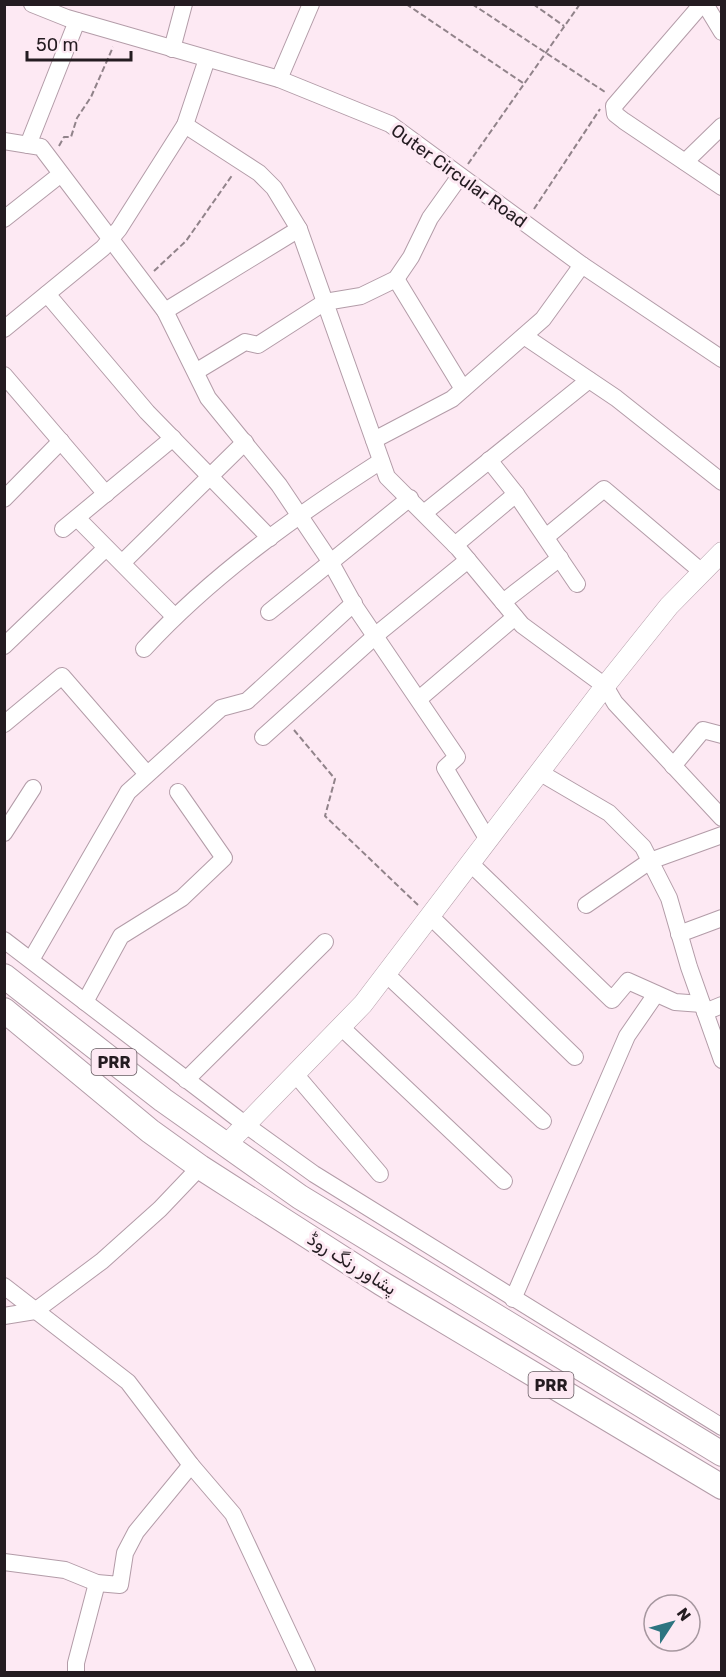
<svg xmlns="http://www.w3.org/2000/svg" width="726" height="1677" viewBox="0 0 726 1677" font-family="Rubik,Vazirmatn,sans-serif">
  <style>
    .lines { fill: none; stroke-linecap: round; stroke-linejoin: round }
    .minor-casing { stroke: #b39ca8; stroke-width: 18 }
    .major-casing { stroke: #b39ca8; stroke-width: 21 }
    .highway-casing { stroke: #b39ca8; stroke-width: 26 }
    .path { stroke: #91838a; stroke-width: 2; stroke-dasharray: 6 3; stroke-linecap: butt }
    .minor { stroke: #fff; stroke-width: 16 }
    .major { stroke: #fff; stroke-width: 20 }
    .highway { stroke: #fff; stroke-width: 24 }
    .labels { text-anchor: middle; dominant-baseline: central; stroke-width: 6; stroke-linejoin: round; paint-order: stroke }
    .shield { fill: #fde9f3; stroke: #655a60; stroke-width: 1.5 }
    .shield-label { font-size: 16px; font-weight: bold; fill: #241c21 }
    .street-label { font-size: 18px; fill: #241c21; stroke: #fde9f3 }
  </style>
  <rect width="100%" height="100%" fill="#fde9f3"/>
  <g class="lines">
    <defs>
      <g id="minor">
        <path d="M32 4 67 18 279 79 390 124 582 265 722 359"/>
        <path d="M702 4 614 106 615 114 624 121 722 187"/>
        <path d="M705 4 722 32"/>
        <path d="M172 49 184 4"/>
        <path d="M279 79 311 4"/>
        <path d="M185 125 259 173 274 188 299 229 387 477 458 548 522 625 605 686 615 703 722 818"/>
        <path d="M4 141 41 147 165 311 208 398 279 485 330 561 356 608 457 757 445 768 488 840"/>
        <path d="M28 145 77 21"/>
        <path d="M685 162 722 126"/>
        <path d="M4 219 61 174"/>
        <path d="M396 279 463 389"/>
        <path d="M47 294 147 412 270 538"/>
        <path d="M165 311 299 229"/>
        <path d="M4 329 103 248 119 229 185 125 207 59"/>
        <path d="M524 336 616 398 722 482"/>
        <path d="M197 371 245 342 258 345 325 302 361 296 396 279 411 257 430 218 460 176"/>
        <path d="M4 375 106 494"/>
        <path d="M374 440 452 399 543 319 582 265"/>
        <path d="M489 460 516 494 577 584"/>
        <path d="M4 499 61 441"/>
        <path d="M424 513 589 380"/>
        <path d="M77 518 174 616"/>
        <path d="M63 529 173 438"/>
        <path d="M546 537 604 489 702 572"/>
        <path d="M455 545 516 494"/>
        <path d="M122 563 245 442"/>
        <path d="M503 602 560 558"/>
        <path d="M269 612 410 498"/>
        <path d="M4 646 106 548"/>
        <path d="M144 649C212 575 297 515 381 461"/>
        <path d="M419 699 515 617"/>
        <path d="M4 724 62 676 147 774"/>
        <path d="M263 737 382 630 468 560"/>
        <path d="M673 766 703 730 722 735"/>
        <path d="M539 772 609 813 643 847 669 898 689 967 722 1060"/>
        <path d="M4 833 33 788"/>
        <path d="M470 863 612 1000 628 981 675 1002 702 1004"/>
        <path d="M586 905 650 861 722 835"/>
        <path d="M430 916 575 1057"/>
        <path d="M679 934 722 918"/>
        <path d="M4 940 246 1125 314 1174 722 1427"/>
        <path d="M31 960 128 792 221 708 247 701 354 603"/>
        <path d="M386 974 543 1121"/>
        <path d="M85 1002 121 936 182 898 224 858 178 792"/>
        <path d="M705 1012 722 1005"/>
        <path d="M341 1027 504 1181"/>
        <path d="M296 1075 380 1174"/>
        <path d="M186 1080 325 942"/>
        <path d="M4 1286 128 1382 191 1465 233 1514 307 1672"/>
        <path d="M513 1299 627 1036 656 994"/>
        <path d="M4 1316 35 1311 102 1261 160 1209 200 1167"/>
        <path d="M4 1562 65 1570 97 1583 120 1585 125 1553 136 1532 191 1465"/>
        <path d="M76 1672V1663L97 1583"/>
      </g>
      <path id="major" d="M225 1146 363 1004 605 686 669 606 722 552"/>
      <g id="highway">
        <path d="M4 976 163 1100 300 1197 722 1454"/>
        <path d="M4 1010 150 1131 200 1167 381 1283 722 1487"/>
      </g>
    </defs>
    <use href="#minor" class="minor-casing"/>
    <use href="#major" class="major-casing"/>
    <use href="#highway" class="highway-casing"/>
    <g class="path">
      <path d="M406 4 523 83"/>
      <path d="M472 4 605 92"/>
      <path d="M533 4 564 26"/>
      <path d="M59 146 64 137H71L77 118 91 97 113 47"/>
      <path d="M468 164 580 4"/>
      <path d="M534 209 600 109"/>
      <path d="M154 271 186 241 233 174"/>
      <path d="M294 730 335 779 325 816 418 905"/>
    </g>
    <use href="#minor" class="minor"/>
    <use href="#major" class="major"/>
    <use href="#highway" class="highway"/>
  </g>
  <g class="labels">
    <g class="shield">
      <rect x="91.5" y="1049" width="45" height="26" rx="4.5"/>
      <rect x="528.5" y="1372" width="45" height="26" rx="4.5"/>
    </g>
    <g class="shield-label">
      <text x="114" y="1062">PRR</text>
      <text x="551" y="1385">PRR</text>
    </g>
    <g class="street-label">
      <text transform="translate(459 176) rotate(36)">Outer Circular Road</text>
      <text transform="translate(352 1264) rotate(32)">پشاور رنگ روڈ</text>
    </g>
  </g>
  <rect width="726" height="1677" fill="none" stroke="#241c21" stroke-width="12"/>
  <g transform="translate(672 1623) rotate(54)"><circle r="28" fill="#fde9f3" stroke="#a6979f" stroke-width="1.5"/>
  <path d="M0-4.5L10 22L0 15L-10 22Z" fill="#2d7480"/>
  <text y="-9" font-size="16" font-weight="bold" text-anchor="middle" fill="#241c21">N</text>
  </g>
  <path d="M27 51v9h104v-9" fill="none" stroke="#241c21" stroke-width="3"/>
  <text x="36" y="51" font-size="18" fill="#241c21" stroke="#fde9f3" stroke-width="4.5" paint-order="stroke">50 m</text>
</svg>
